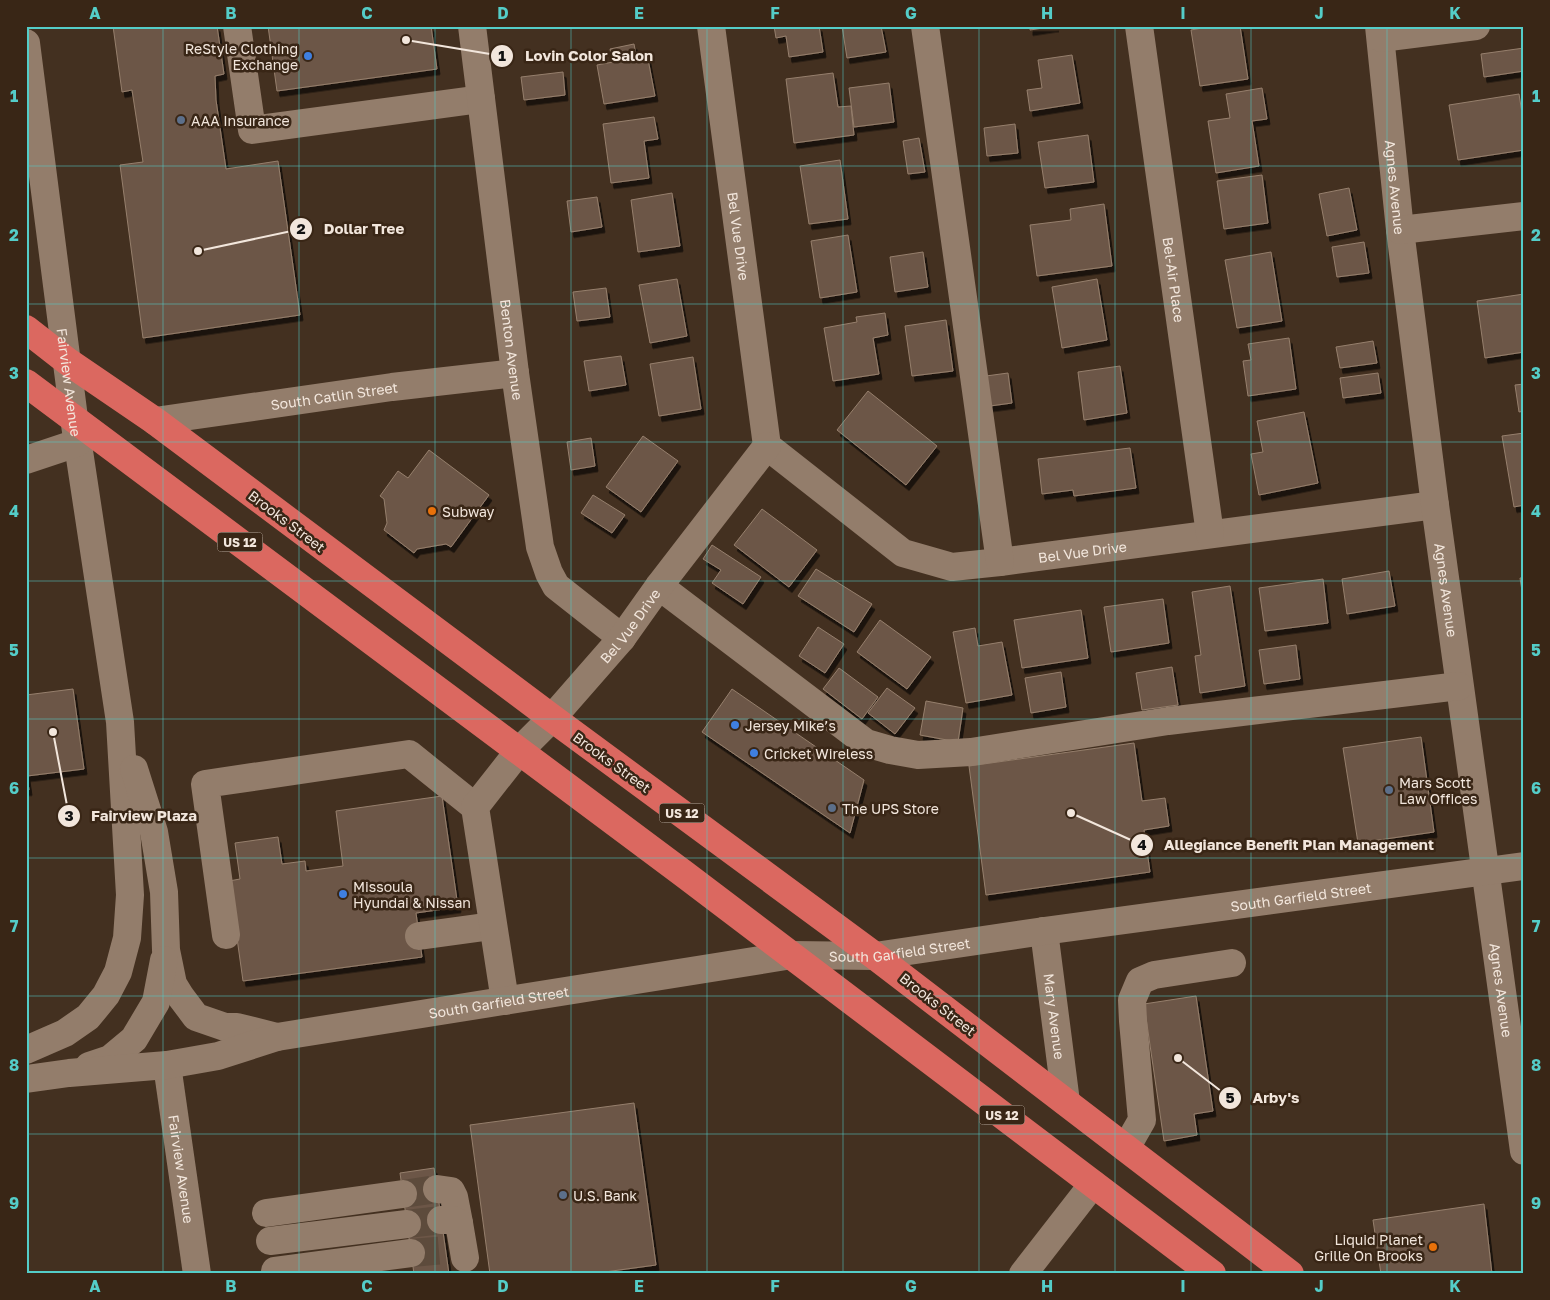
<svg xmlns="http://www.w3.org/2000/svg" width="1550" height="1300" viewBox="0 0 1550 1300" font-family="'Golos Text',sans-serif">
  <style>
    .building { fill: #6c5746; stroke: #967f6d; filter: url(#shadow) }
    .lines { fill: none; stroke-linecap: round; stroke-linejoin: round }
    .minor-tunnel { stroke: #5d4b3c; stroke-width: 28; stroke-dasharray: 28 14; stroke-linecap: butt }
    .minor { stroke: #937d6b; stroke-width: 28 }
    .highway { stroke: #db6860; stroke-width: 28 }
    .grid { fill: none; stroke: #54cdc8; stroke-width: 1; stroke-opacity: 0.55 }
    .shop-dot { fill: #3f7fe0; stroke: #392616; stroke-width: 2 }
    .service-dot { fill: #5c6f8a; stroke: #392616; stroke-width: 2 }
    .food-dot { fill: #e8710a; stroke: #392616; stroke-width: 2 }
    .labels { text-anchor: middle; dominant-baseline: central; stroke-width: 5; stroke-linejoin: round; paint-order: stroke }
    .shield { fill: #392616; stroke: #baaca1; stroke-width: 1 }
    .shield-label { font-size: 12px; font-weight: bold; fill: #f2e6dc }
    .poi-label { font-size: 14px; fill: #f2e6dc; stroke: #392616; text-anchor: start }
    .street-label { font-size: 14px; fill: #f2e6dc; stroke: #392616 }
    .leader { fill: none; stroke: #f2e6dc; stroke-width: 2 }
    .callout-dot { fill: #f2e6dc; stroke: #392616; stroke-width: 2 }
    .mark-label { font-size: 15px; text-anchor: middle; font-weight: bold; fill: #111 }
    .callout-label { font-size: 15px; text-anchor: middle; font-weight: bold; fill: #f2e6dc; stroke: #392616; stroke-width: 5; stroke-linejoin: round; paint-order: stroke }
    .neatline { fill: none; stroke: #54cdc8; stroke-width: 2 }
    .grid-label { font-size: 16px; text-anchor: middle; font-weight: bold; fill: #54cdc8 }
  </style>
  <defs>
    <filter id="shadow"><feDropShadow dx="3" dy="5.5" stdDeviation="0" flood-color="#0009"/></filter>
  </defs>
  <rect width="100%" height="100%" fill="#433020"/>
  <g class="building">
    <path d="M113 26H217L224 74 215 76 216 100 226 169 278 161 300 315 143 338 120 165 143 162 132 90 122 92Z"/>
    <path d="M268 26H431L437 69 277 91Z"/>
    <path d="M774 26H819L823 52 789 57 786 36 776 38Z"/>
    <path d="M842 26H881L886 52 847 58Z"/>
    <path d="M1030 26H1056L1030 30Z"/>
    <path d="M1213 26H1240L1248 79 1200 86 1191 30Z"/>
    <path d="M634 44 636 55 647 54 655 96 604 104 597 65 613 62 610 49Z"/>
    <path d="M1524 48V71L1484 77 1481 54Z"/>
    <path d="M1072 55 1080 103 1030 111 1027 90 1042 88 1038 60Z"/>
    <path d="M563 72 565 95 524 100 521 77Z"/>
    <path d="M833 73 838 107 851 106 854 135 794 143 786 79Z"/>
    <path d="M889 83 894 122 854 127 849 88Z"/>
    <path d="M1262 88 1267 119 1252 121 1259 166 1216 173 1208 121 1230 118 1226 94Z"/>
    <path d="M1519 94 1524 126V150L1458 160 1449 105Z"/>
    <path d="M654 117 658 139 644 141 649 178 611 183 603 124Z"/>
    <path d="M1015 124 1018 153 987 156 984 128Z"/>
    <path d="M1088 135 1094 182 1045 188 1038 142Z"/>
    <path d="M919 138 925 172 908 174 903 141Z"/>
    <path d="M840 160 848 219 809 224 800 166Z"/>
    <path d="M1262 175 1268 223 1224 229 1217 181Z"/>
    <path d="M1349 188 1357 230 1327 236 1319 194Z"/>
    <path d="M672 193 680 246 638 252 631 200Z"/>
    <path d="M597 197 602 227 571 232 567 201Z"/>
    <path d="M1104 204 1112 266 1037 276 1030 225 1071 220 1070 209Z"/>
    <path d="M848 235 857 292 820 298 811 241Z"/>
    <path d="M1364 242 1369 273 1337 277 1332 247Z"/>
    <path d="M923 252 928 287 895 292 890 257Z"/>
    <path d="M1271 252 1282 321 1237 328 1225 260Z"/>
    <path d="M677 279 687 336 650 343 639 285Z"/>
    <path d="M1097 279 1107 340 1062 348 1052 287Z"/>
    <path d="M606 288 610 317 577 321 573 292Z"/>
    <path d="M1524 294V352L1485 358 1477 301Z"/>
    <path d="M885 313 888 335 873 338 879 374 833 381 824 328 857 322 856 317Z"/>
    <path d="M946 320 953 371 912 376 905 326Z"/>
    <path d="M1289 338 1296 389 1248 396 1243 361 1251 360 1248 344Z"/>
    <path d="M1373 341 1377 363 1340 368 1336 347Z"/>
    <path d="M621 356 626 385 589 391 584 361Z"/>
    <path d="M693 357 701 409 659 416 650 364Z"/>
    <path d="M1120 366 1127 413 1084 420 1078 372Z"/>
    <path d="M1008 373 1012 403 990 406 986 376Z"/>
    <path d="M1378 373 1381 393 1343 398 1340 378Z"/>
    <path d="M1524 384V411L1519 412 1515 385Z"/>
    <path d="M868 391 937 446 906 485 837 430Z"/>
    <path d="M1304 412 1318 483 1259 495 1251 454 1263 452 1257 421Z"/>
    <path d="M1524 433V505L1514 507 1502 436Z"/>
    <path d="M643 436 678 461 641 512 606 487Z"/>
    <path d="M591 438 595 466 571 470 567 442Z"/>
    <path d="M1130 448 1136 488 1074 496 1073 490 1042 494 1038 459Z"/>
    <path d="M429 450 489 495 451 547 446 544 417 549 414 553 384 530 387 523 384 499 380 496 398 471 408 478Z"/>
    <path d="M593 495 625 515 612 533 581 513Z"/>
    <path d="M762 509 817 550 789 587 734 545Z"/>
    <path d="M712 545 761 577 743 604 712 583 721 570 703 559Z"/>
    <path d="M816 569 872 604 854 632 798 596Z"/>
    <path d="M1389 571 1395 606 1347 614 1342 579Z"/>
    <path d="M1520 578H1524V604Z"/>
    <path d="M1323 579 1328 623 1265 631 1259 588Z"/>
    <path d="M1230 586 1245 686 1200 693 1195 656 1201 655 1192 592Z"/>
    <path d="M1163 599 1169 643 1111 652 1104 607Z"/>
    <path d="M1081 610 1088 658 1022 668 1014 620Z"/>
    <path d="M880 620 931 657 907 689 857 652Z"/>
    <path d="M818 627 844 644 825 673 799 656Z"/>
    <path d="M975 628 978 646 1002 642 1012 695 966 703 953 632Z"/>
    <path d="M1296 645 1300 679 1264 684 1259 650Z"/>
    <path d="M1172 667 1178 705 1142 710 1136 673Z"/>
    <path d="M839 668 878 697 862 719 823 689Z"/>
    <path d="M1061 672 1066 707 1031 713 1025 678Z"/>
    <path d="M887 688 915 708 895 734 868 713Z"/>
    <path d="M73 689 84 769 27 776 29 790H26V695Z"/>
    <path d="M732 689 864 780 850 833 702 732Z"/>
    <path d="M926 701 963 708 958 742 920 735Z"/>
    <path d="M1421 737 1434 832 1358 843 1343 748Z"/>
    <path d="M1134 743 1142 801 1165 798 1169 826 1144 830 1150 872 986 895 969 766Z"/>
    <path d="M442 796 458 907 416 913 422 957 243 981 229 881 240 879 235 843 278 837 282 864 305 861 306 871 343 866 336 811Z"/>
    <path d="M1196 996 1213 1111 1194 1114 1197 1135 1164 1141 1144 1004Z"/>
    <path d="M634 1103 656 1265 590 1274H490L470 1125Z"/>
    <path d="M434 1168 449 1274H414L400 1173Z"/>
    <path d="M1484 1204 1492 1274H1381L1373 1220Z"/>
  </g>
  <g class="lines">
    <g class="minor-tunnel">
      <path d="M403 1194 437 1189"/>
      <path d="M407 1224 441 1220"/>
      <path d="M411 1253 446 1250"/>
    </g>
    <g class="minor">
      <path d="M237 26 252 130 481 99"/>
      <path id="s1" d="M472 26 515 373 540 547 549 573 556 586 622 638"/>
      <path id="s2" d="M711 26 767 446 903 553 952 567 1000 562 1435 505"/>
      <path d="M925 26 1000 562"/>
      <path id="s3" d="M1139 26 1210 534"/>
      <path id="s4" d="M1379 26 1400 230 1435 505 1524 1151"/>
      <path d="M1381 38 1476 26"/>
      <path id="s5" d="M26 43 74 418 120 722 130 895 127 938 118 972 106 995 88 1017 65 1033 26 1050"/>
      <path d="M1400 230 1524 216"/>
      <path id="s6" d="M155 421 392 387 515 373"/>
      <path d="M26 460 77 443"/>
      <path d="M659 586 866 743 890 750 918 755 971 752 1168 721 1459 686"/>
      <path d="M134 769 154 832 164 892 166 950 173 984 181 997 196 1017 225 1027H237L277 1037"/>
      <path id="s7" d="M1044 931 1066 1102"/>
      <path d="M226 935 205 784 409 754 475 807"/>
      <path d="M419 936 492 926"/>
      <path id="s8" d="M505 1001 475 807 519 751 552 718 622 638 659 586 767 446"/>
      <path id="s9" d="M167 1065 197 1274"/>
      <path d="M89 1066 110 1059 134 1039 156 1002 164 960"/>
      <path id="s10" d="M26 1079 69 1073 167 1065 218 1056 277 1037 792 955 875 956 1044 931 1524 866"/>
      <path d="M1126 1148 1142 1120 1133 1021 1132 1000 1140 981 1154 975 1232 963"/>
      <path d="M437 1189 451 1191 454 1197 459 1223"/>
      <path d="M266 1213 403 1194"/>
      <path d="M441 1220H453L459 1223 465 1258"/>
      <path d="M270 1241 407 1224"/>
      <path d="M275 1271 411 1253"/>
      <path d="M1023 1274 1093 1184"/>
    </g>
    <g class="highway">
      <path d="M26 329 67 361 155 421 552 718 875 956 1290 1274"/>
      <path d="M26 383 684 874 1212 1274"/>
    </g>
  </g>
  <path class="grid" d="M163 26V1274M299 26V1274M435 26V1274M571 26V1274M707 26V1274M843 26V1274M979 26V1274M1115 26V1274M1251 26V1274M1387 26V1274M26 166H1524M26 304H1524M26 442H1524M26 581H1524M26 719H1524M26 858H1524M26 996H1524M26 1134H1524"/>
  <g class="shop-dot">
    <circle cx="308" cy="56" r="5"/>
    <circle cx="735" cy="725" r="5"/>
    <circle cx="754" cy="753" r="5"/>
    <circle cx="343" cy="894" r="5"/>
  </g>
  <g class="service-dot">
    <circle cx="181" cy="120" r="5"/>
    <circle cx="1389" cy="790" r="5"/>
    <circle cx="832" cy="808" r="5"/>
    <circle cx="563" cy="1195" r="5"/>
  </g>
  <g class="food-dot">
    <circle cx="432" cy="511" r="5"/>
    <circle cx="1433" cy="1247" r="5"/>
  </g>
  <g class="labels">
    <g class="shield">
      <rect x="217.5" y="532.5" width="45" height="19" rx="4"/>
      <rect x="659.5" y="803.5" width="45" height="19" rx="4"/>
      <rect x="979.5" y="1105.5" width="45" height="19" rx="4"/>
    </g>
    <g class="shield-label">
      <text x="240" y="542">US 12</text>
      <text x="682" y="813">US 12</text>
      <text x="1002" y="1115">US 12</text>
    </g>
    <g class="poi-label">
      <text x="298" y="48" text-anchor="end">ReStyle Clothing<tspan x="298" dy="16">Exchange</tspan></text>
      <text x="191" y="120">AAA Insurance</text>
      <text x="442" y="511">Subway</text>
      <text x="745" y="725">Jersey Mike’s</text>
      <text x="764" y="753">Cricket Wireless</text>
      <text x="1399" y="782">Mars Scott<tspan x="1399" dy="16">Law Offices</tspan></text>
      <text x="842" y="808">The UPS Store</text>
      <text x="353" y="886">Missoula<tspan x="353" dy="16">Hyundai &amp; Nissan</tspan></text>
      <text x="573" y="1195">U.S. Bank</text>
      <text x="1423" y="1239" text-anchor="end">Liquid Planet<tspan x="1423" dy="16">Grille On Brooks</tspan></text>
    </g>
    <g class="street-label">
      <text stroke="none"><textPath href="#s4" startOffset="162">Agnes Avenue</textPath></text>
      <text stroke="none"><textPath href="#s2" startOffset="212">Bel Vue Drive</textPath></text>
      <text stroke="none"><textPath href="#s3" startOffset="256">Bel-Air Place</textPath></text>
      <text stroke="none"><textPath href="#s1" startOffset="326">Benton Avenue</textPath></text>
      <text stroke="none"><textPath href="#s5" startOffset="342">Fairview Avenue</textPath></text>
      <text stroke="none"><textPath href="#s6" startOffset="181">South Catlin Street</textPath></text>
      <text transform="translate(287 521) rotate(37)">Brooks Street</text>
      <text stroke="none"><textPath href="#s2" startOffset="779">Bel Vue Drive</textPath></text>
      <text stroke="none"><textPath href="#s4" startOffset="568">Agnes Avenue</textPath></text>
      <text stroke="none"><textPath href="#s8" startOffset="435">Bel Vue Drive</textPath></text>
      <text transform="translate(612 762) rotate(36)">Brooks Street</text>
      <text stroke="none"><textPath href="#s10" startOffset="1290">South Garfield Street</textPath></text>
      <text stroke="none"><textPath href="#s10" startOffset="885">South Garfield Street</textPath></text>
      <text stroke="none"><textPath href="#s4" startOffset="972">Agnes Avenue</textPath></text>
      <text stroke="none"><textPath href="#s10" startOffset="480">South Garfield Street</textPath></text>
      <text transform="translate(938 1004) rotate(38)">Brooks Street</text>
      <text stroke="none"><textPath href="#s7" startOffset="86">Mary Avenue</textPath></text>
      <text stroke="none"><textPath href="#s9" startOffset="105">Fairview Avenue</textPath></text>
    </g>
  </g>
  <path class="leader" d="M406 40L502 56M198 251L301 229M53 732L69 816M1071 813L1142 845M1178 1058L1230 1098"/>
  <g class="callout-dot">
    <circle cx="406" cy="40" r="5"/>
    <circle cx="198" cy="251" r="5"/>
    <circle cx="53" cy="732" r="5"/>
    <circle cx="1071" cy="813" r="5"/>
    <circle cx="1178" cy="1058" r="5"/>
    <circle cx="502" cy="56" r="12"/>
    <circle cx="301" cy="229" r="12"/>
    <circle cx="69" cy="816" r="12"/>
    <circle cx="1142" cy="845" r="12"/>
    <circle cx="1230" cy="1098" r="12"/>
  </g>
  <g class="mark-label">
    <text x="502" y="61">1</text>
    <text x="301" y="234">2</text>
    <text x="69" y="821">3</text>
    <text x="1142" y="850">4</text>
    <text x="1230" y="1103">5</text>
  </g>
  <g class="callout-label">
    <text x="589" y="61">Lovin Color Salon</text>
    <text x="364" y="234">Dollar Tree</text>
    <text x="144" y="821">Fairview Plaza</text>
    <text x="1299" y="850">Allegiance Benefit Plan Management</text>
    <text x="1276" y="1103">Arby's</text>
  </g>
  <rect width="1550" height="1300" fill="none" stroke="#392616" stroke-width="55"/>
  <rect x="28" y="28" width="1494" height="1244" class="neatline"/>
  <g class="grid-label">
    <text x="95" y="19">A</text>
    <text x="231" y="19">B</text>
    <text x="367" y="19">C</text>
    <text x="503" y="19">D</text>
    <text x="639" y="19">E</text>
    <text x="775" y="19">F</text>
    <text x="911" y="19">G</text>
    <text x="1047" y="19">H</text>
    <text x="1183" y="19">I</text>
    <text x="1319" y="19">J</text>
    <text x="1455" y="19">K</text>
    <text x="14" y="102">1</text>
    <text x="1536" y="102">1</text>
    <text x="14" y="241">2</text>
    <text x="1536" y="241">2</text>
    <text x="14" y="379">3</text>
    <text x="1536" y="379">3</text>
    <text x="14" y="517">4</text>
    <text x="1536" y="517">4</text>
    <text x="14" y="656">5</text>
    <text x="1536" y="656">5</text>
    <text x="14" y="794">6</text>
    <text x="1536" y="794">6</text>
    <text x="14" y="932">7</text>
    <text x="1536" y="932">7</text>
    <text x="14" y="1071">8</text>
    <text x="1536" y="1071">8</text>
    <text x="14" y="1209">9</text>
    <text x="1536" y="1209">9</text>
    <text x="95" y="1292">A</text>
    <text x="231" y="1292">B</text>
    <text x="367" y="1292">C</text>
    <text x="503" y="1292">D</text>
    <text x="639" y="1292">E</text>
    <text x="775" y="1292">F</text>
    <text x="911" y="1292">G</text>
    <text x="1047" y="1292">H</text>
    <text x="1183" y="1292">I</text>
    <text x="1319" y="1292">J</text>
    <text x="1455" y="1292">K</text>
  </g>
</svg>
